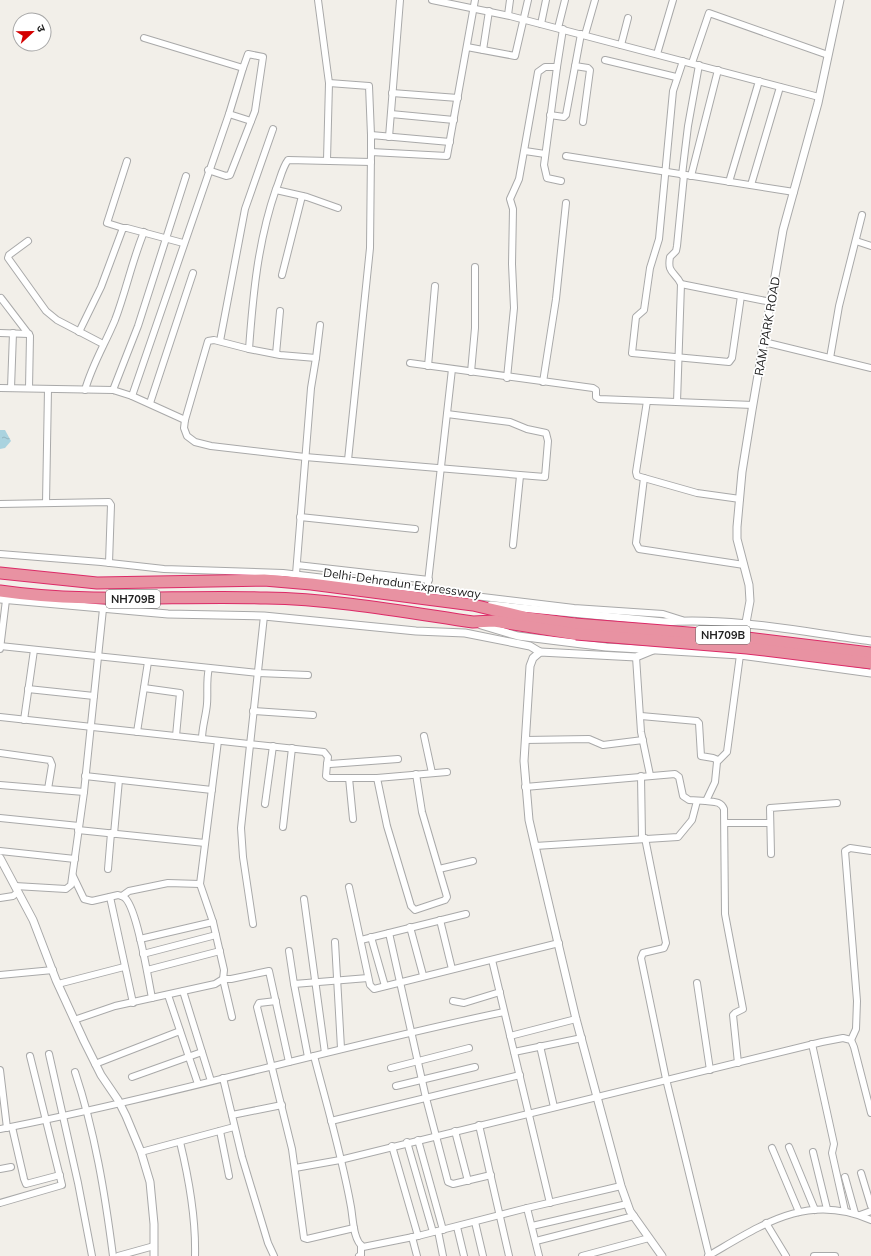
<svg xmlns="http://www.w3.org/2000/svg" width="871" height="1256" viewBox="0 0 871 1256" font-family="Mulish,'Noto Sans Devanagari',sans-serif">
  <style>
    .water { fill: url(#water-ripples) }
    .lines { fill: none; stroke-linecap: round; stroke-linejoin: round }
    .minor-casing { stroke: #a9a9a9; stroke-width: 8 }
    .tertiary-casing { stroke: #a9a9a9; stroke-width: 9 }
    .motorway-casing { stroke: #dc2a67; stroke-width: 13 }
    .minor { stroke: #fff; stroke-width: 6 }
    .tertiary { stroke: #fff; stroke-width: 7 }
    .motorway { stroke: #e892a2; stroke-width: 11 }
    .motorway-bridge-casing { stroke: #dc2a67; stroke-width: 13; stroke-linecap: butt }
    .motorway-bridge { stroke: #e892a2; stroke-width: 11 }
    .labels { text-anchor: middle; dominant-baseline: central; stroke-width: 3.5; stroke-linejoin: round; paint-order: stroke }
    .shield { fill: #fff; stroke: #646464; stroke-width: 1 }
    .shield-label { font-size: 11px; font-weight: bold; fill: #222 }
    .street-label { font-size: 12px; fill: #222; stroke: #fff }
  </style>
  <defs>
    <pattern id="water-ripples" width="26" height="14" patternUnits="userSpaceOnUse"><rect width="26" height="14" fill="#aad3df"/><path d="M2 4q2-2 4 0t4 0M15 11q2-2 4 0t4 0" fill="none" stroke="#92b5bf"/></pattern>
  </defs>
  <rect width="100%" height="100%" fill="#f2efe9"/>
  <path class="water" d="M0 430H5L11 441 5 448 0 449Z"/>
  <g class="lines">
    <defs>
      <g id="minor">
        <path d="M318 0 329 83 327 160"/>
        <path d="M432 0 510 16 819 97"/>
        <path d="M508 15 510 0"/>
        <path d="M541 24 546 0"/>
        <path d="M558 28 565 0"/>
        <path d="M585 35 595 0"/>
        <path d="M621 45 628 18"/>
        <path d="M467 47 515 56 528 0"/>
        <path d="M483 50 489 11"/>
        <path d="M657 54 673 0"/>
        <path d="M605 60 676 77"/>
        <path d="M683 61 673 91 659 239 650 268 644 310 636 317 632 353 729 362 732 358 741 296"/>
        <path d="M692 63 709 13 828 55"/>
        <path d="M575 66 588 68 590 70 583 122"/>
        <path d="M557 67 544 165 547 178 561 181"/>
        <path d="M329 83 369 86 371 135"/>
        <path d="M392 93 458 98"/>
        <path d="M229 114 251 121"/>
        <path d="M391 114 454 120"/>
        <path d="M550 115 564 117 566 115 581 34"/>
        <path d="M389 137 400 0"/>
        <path d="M525 151 545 154"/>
        <path d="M371 152V135L450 142"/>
        <path d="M566 156 794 192"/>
        <path d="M208 170 226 176 230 175 255 111 263 57 248 54 243 68"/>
        <path d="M682 175 688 126 699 65"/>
        <path d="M691 176 718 70"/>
        <path d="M729 182 759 81"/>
        <path d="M751 185 780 87"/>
        <path d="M276 190 307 197 338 208"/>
        <path d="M123 228 107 223 127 161"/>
        <path d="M28 241 9 255 8 258 46 311 57 320 103 344"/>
        <path d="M856 241 871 246"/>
        <path d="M282 275 302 196"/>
        <path d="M681 284 771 302"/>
        <path d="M1 298 30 336 29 388"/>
        <path d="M79 332 101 287 123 228H127L183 243"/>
        <path d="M0 333 29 334"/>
        <path d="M220 341 245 209 273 129"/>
        <path d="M764 342 871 368"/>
        <path d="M249 349 214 340 208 341 185 420 184 428 187 436 195 442 211 446 305 457 545 477 548 441 546 433 527 429 510 422 447 414"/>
        <path d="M276 354 280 311"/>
        <path d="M316 358 320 325"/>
        <path d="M830 358 839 306 862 215"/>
        <path d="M410 363 593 388 596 390V397L599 399 753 405"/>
        <path d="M428 366 435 286"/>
        <path d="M471 372 475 328V267"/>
        <path d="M507 378 514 308 512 264 513 209 510 199 519 179 538 72 545 67H557L563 29"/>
        <path d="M543 382 556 299 566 203"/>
        <path d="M0 388 113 390 132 396 229 114 243 68 144 38"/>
        <path d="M11 388 13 333"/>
        <path d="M85 390C92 365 105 344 115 320 126 291 132 261 144 232"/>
        <path d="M113 390 138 326 186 176"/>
        <path d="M132 396 185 420"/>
        <path d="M647 401 636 472 637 476 697 493 740 499"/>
        <path d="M677 402 681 284C675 271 667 274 670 257L676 251 677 246 684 175"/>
        <path d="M150 403 193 273"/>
        <path d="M348 460 370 248 371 152 447 156 475 0"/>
        <path d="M644 478 636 543 639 549 744 565"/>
        <path d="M46 503 48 389"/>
        <path d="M0 504 109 502 111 505 109 563"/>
        <path d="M300 517 415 529"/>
        <path d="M513 545 520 476"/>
        <path d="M0 554 101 562 164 569 283 573 574 608 663 614 682 620"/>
        <path d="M297 565 429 580"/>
        <path d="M296 574 311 388 316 358 280 355 249 349C253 294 258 241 276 189 280 180 282 168 288 160L371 162"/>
        <path d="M427 591 452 369"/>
        <path d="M0 646 258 673 308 675"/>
        <path d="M0 649 6 600"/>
        <path d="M636 657 641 732 650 775"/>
        <path d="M144 688 180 693 176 736"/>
        <path d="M28 689 94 696"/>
        <path d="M253 711 313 715"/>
        <path d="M641 716 697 721 699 723 701 756 713 758 718 760"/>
        <path d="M0 717 324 752 328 757 327 764H330L398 759"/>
        <path d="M24 720 34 650"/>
        <path d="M137 732 148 662"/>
        <path d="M424 736 432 773"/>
        <path d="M202 739C202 727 206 716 207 704 208 692 206 680 209 668"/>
        <path d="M525 740 589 739 603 745 643 740"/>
        <path d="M0 753 50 760 52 765 48 789"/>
        <path d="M327 764 326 776 329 778H377L447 772"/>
        <path d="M85 776 212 790"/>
        <path d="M641 776 642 838"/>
        <path d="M349 778 353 819"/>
        <path d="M377 778 387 826 411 906 415 910 445 900 447 897 422 812 416 774"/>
        <path d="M0 785 84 792"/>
        <path d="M525 787 675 774 679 777 683 796 689 800 706 801"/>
        <path d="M265 804 273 746"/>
        <path d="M0 818 79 826"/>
        <path d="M725 823H770"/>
        <path d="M283 827 292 748"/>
        <path d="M78 830 205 843"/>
        <path d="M114 834 119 780"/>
        <path d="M645 838 666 943 664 948 643 953 641 958 666 1079 709 1255"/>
        <path d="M535 846 678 837 692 820 697 801"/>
        <path d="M0 851 75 859"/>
        <path d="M771 854 770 808 837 803"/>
        <path d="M108 869 111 833"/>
        <path d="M439 869 473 861"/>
        <path d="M73 876 84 899 92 901 118 895C121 896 124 896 126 899 138 913 148 978 152 998"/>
        <path d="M15 886 66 889 71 885 84 792 103 609"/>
        <path d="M349 887 370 985 374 989 559 943"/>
        <path d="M122 896 129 891 168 883 200 884"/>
        <path d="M110 897 133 1003"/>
        <path d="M0 898 13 896 18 892"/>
        <path d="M304 899 325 1053"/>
        <path d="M440 920 452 969"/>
        <path d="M253 924 243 857 241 828 264 616"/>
        <path d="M410 927 423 975"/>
        <path d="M389 933 426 1098 448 1182 453 1184 491 1175"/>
        <path d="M371 937 385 986"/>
        <path d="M140 939 213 922"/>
        <path d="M361 940 466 914"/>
        <path d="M335 942 341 1048"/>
        <path d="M289 951 294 984"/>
        <path d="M143 954 216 935"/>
        <path d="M492 960 550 1203"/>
        <path d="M147 970 220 951"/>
        <path d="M0 975 53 970"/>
        <path d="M697 983 710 1070"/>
        <path d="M58 984 124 967"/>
        <path d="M183 991 211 1081"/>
        <path d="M168 995 198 1084"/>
        <path d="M276 1001 259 1003 257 1007 292 1149 304 1238 307 1239 354 1228"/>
        <path d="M453 1001 464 1003 500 992"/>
        <path d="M232 1017 223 979H231L269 971 289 1062"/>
        <path d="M74 1020 115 1006 215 984 223 979 224 970 213 922 200 884 218 741"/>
        <path d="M510 1036 576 1019"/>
        <path d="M851 1040 856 1029 857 1001 845 851 850 848 871 851"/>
        <path d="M812 1044 834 1144 832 1153 845 1211"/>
        <path d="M540 1046 554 1107"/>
        <path d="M514 1052 582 1038"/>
        <path d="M49 1054 78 1183 92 1256"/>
        <path d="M314 1056C327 1106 342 1156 351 1207 353 1218 353 1240 363 1247L418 1236 527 1208 621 1186"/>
        <path d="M308 1057 294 984 368 978"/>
        <path d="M738 1063 733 1015 735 1013 743 1009 725 914 724 809C721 801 714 802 706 801L715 782 717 762 727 752 740 655"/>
        <path d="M95 1064 180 1031"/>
        <path d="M391 1068 469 1048"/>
        <path d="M0 1070 7 1128"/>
        <path d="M75 1072C95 1132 105 1194 113 1256"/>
        <path d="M132 1077 202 1052"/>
        <path d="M223 1078 242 1157 268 1243 274 1256"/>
        <path d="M396 1086 475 1067"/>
        <path d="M232 1115 282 1105"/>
        <path d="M331 1121 520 1075"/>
        <path d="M479 1125 509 1256"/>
        <path d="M12 1127 24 1179 26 1184 60 1175"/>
        <path d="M0 1129C169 1096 335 1047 504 1012"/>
        <path d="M220 1131 229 1176"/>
        <path d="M455 1131 468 1181"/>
        <path d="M418 1140 443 1230"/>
        <path d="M180 1142C189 1179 196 1218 195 1256"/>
        <path d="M407 1142 433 1232"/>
        <path d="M392 1146 418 1236"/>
        <path d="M789 1147 815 1210"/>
        <path d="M772 1148 799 1212"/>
        <path d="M141 1152 234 1127"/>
        <path d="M813 1152 827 1209"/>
        <path d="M295 1168 340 1160 822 1042 843 1038 851 1040 854 1047 871 1113"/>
        <path d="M0 1169 11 1167"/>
        <path d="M861 1173 871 1206"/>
        <path d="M845 1177 855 1213"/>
        <path d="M0 1203 62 1185 30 1056"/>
        <path d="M527 1208 539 1256"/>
        <path d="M860 1215 871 1211"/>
        <path d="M475 1222 483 1256"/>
        <path d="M766 1223 786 1256"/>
        <path d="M532 1226 627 1204"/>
        <path d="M457 1227 464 1256"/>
        <path d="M438 1231 443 1256"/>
        <path d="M412 1237 417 1256"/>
        <path d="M536 1241 634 1216"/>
        <path d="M118 1256 154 1246"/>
        <path d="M359 1256 361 1255V1245"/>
        <path d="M582 1256 649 1238"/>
        <path d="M708 1256C762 1225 807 1192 871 1220"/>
        <path d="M814 1256H835"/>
      </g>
      <g id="tertiary">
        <path d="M0 599 168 614 264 616 416 631 465 633 530 646 540 652"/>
        <path d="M491 605 664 622C733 617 803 632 871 641"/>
        <path d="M481 625 518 636 606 647 740 655 871 673"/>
        <path d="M653 650 636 657 540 652 533 658 530 666 524 761 529 820 535 846 576 1019 621 1186 630 1211 662 1256"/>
        <path d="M740 655 750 601 749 585 737 539V527L742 472 752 410 783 230 818 103 840 0"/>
        <path d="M0 858 33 920 56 980 84 1041 101 1075 118 1100 126 1116 141 1152 150 1182 154 1224V1256"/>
      </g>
      <g id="motorway">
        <path d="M0 573 97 583 264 580 311 584 473 605 528 618 575 624"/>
        <path d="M0 591C89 604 177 595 266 598 335 599 405 612 473 622L494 621 576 634"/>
      </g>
    </defs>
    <use href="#minor" class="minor-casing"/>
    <use href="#tertiary" class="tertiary-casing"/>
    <use href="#motorway" class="motorway-casing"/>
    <use href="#minor" class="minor"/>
    <use href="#tertiary" class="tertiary"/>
    <use href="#motorway" class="motorway"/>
    <defs>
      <g id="motorway-bridge">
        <path d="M575 624 739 637 871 653"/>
        <path d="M576 634 747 648 871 663"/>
      </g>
    </defs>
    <use href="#motorway-bridge" class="motorway-bridge-casing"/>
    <use href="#motorway-bridge" class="motorway-bridge"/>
  </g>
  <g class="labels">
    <g class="shield">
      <rect x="106" y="590" width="54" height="18" rx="3"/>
      <rect x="696" y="626" width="54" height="18" rx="3"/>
    </g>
    <g class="shield-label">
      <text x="133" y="599">NH709B</text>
      <text x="723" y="635">NH709B</text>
    </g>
    <g class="street-label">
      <text transform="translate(767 326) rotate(-80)">RAM PARK ROAD</text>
      <text transform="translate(402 583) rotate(8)">Delhi-Dehradun Expressway</text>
    </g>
  </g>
  <g transform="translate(32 32) rotate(68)"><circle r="19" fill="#ffffff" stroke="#a7a7a7"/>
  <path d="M0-3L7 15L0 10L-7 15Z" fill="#d40000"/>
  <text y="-6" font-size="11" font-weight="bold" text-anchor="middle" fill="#222222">उ</text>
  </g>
</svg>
